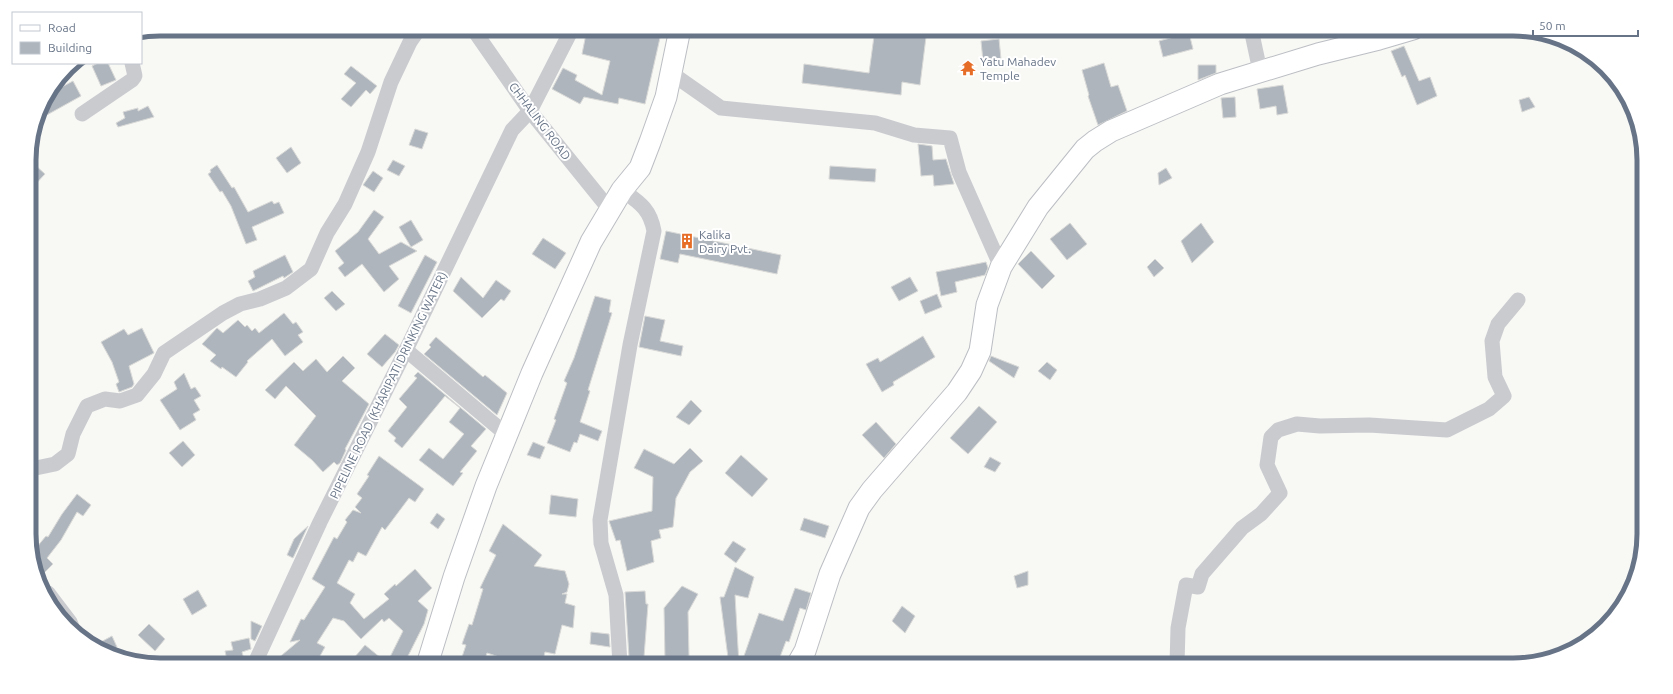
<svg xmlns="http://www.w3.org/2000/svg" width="1673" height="694" viewBox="0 0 1673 694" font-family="Ubuntu,sans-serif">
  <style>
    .building { fill: #aeb5bc; stroke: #d9dad8 }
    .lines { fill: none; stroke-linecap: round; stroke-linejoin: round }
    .secondary-casing { stroke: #bbbec3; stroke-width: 23 }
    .minor { stroke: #c9cbcf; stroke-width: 15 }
    .secondary { stroke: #fff; stroke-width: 21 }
    .labels { text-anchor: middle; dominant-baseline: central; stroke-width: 4; stroke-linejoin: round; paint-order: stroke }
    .poi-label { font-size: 12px; fill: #677487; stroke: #fff; text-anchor: start }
    .street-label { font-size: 12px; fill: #677487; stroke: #fff }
    .rim { fill: none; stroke: #677487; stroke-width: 5 }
  </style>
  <rect width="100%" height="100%" fill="#f8f8f5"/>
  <g class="building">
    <path d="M587 29H662L645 104 619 98 618 104 584 97 580 104 552 89 563 68 577 75 575 80 602 95 610 61 582 54Z"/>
    <path d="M875 29H927L920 85 902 82 901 95 802 83 804 64 869 73Z"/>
    <path d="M1189 33 1193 49 1163 57 1159 41Z"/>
    <path d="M999 39 1001 59 983 61 981 41Z"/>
    <path d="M1404 46 1419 81 1430 77 1437 96 1417 105 1405 75 1402 77 1391 51Z"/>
    <path d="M98 63H108L116 80 101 86 92 66Z"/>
    <path d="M1104 63 1111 87 1118 85 1127 111 1098 125 1088 96 1089 95 1082 70Z"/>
    <path d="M1198 65H1216V73L1198 80Z"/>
    <path d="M351 66 377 86 370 94 366 90 351 107 341 99 356 83 344 74Z"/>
    <path d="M73 81 81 96 45 116 41 108 43 102 49 94Z"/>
    <path d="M1283 85 1288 113 1277 115 1276 106 1260 109 1257 89Z"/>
    <path d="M1235 97 1236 117 1223 118 1221 98Z"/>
    <path d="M1529 97 1535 107 1522 112 1519 100Z"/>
    <path d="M148 106 154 117 118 127 116 123 125 118 123 112 138 108V111Z"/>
    <path d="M415 129 428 133 422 149 409 145Z"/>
    <path d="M918 144 932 146 933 160 946 159 954 184 934 186 933 175 921 176Z"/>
    <path d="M291 147 301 163 287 173 276 158Z"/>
    <path d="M393 160 405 166 399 176 387 170Z"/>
    <path d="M35 165 45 174 30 190 29 171Z"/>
    <path d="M217 165 232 188 234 187 248 212 272 201 274 204 279 202 284 213 252 227 257 240 246 244 231 206 222 191 220 192 208 174 211 172 210 170Z"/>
    <path d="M830 166 876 169 875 182 829 179Z"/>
    <path d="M1166 168 1172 178 1159 185 1158 173Z"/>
    <path d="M373 171 383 178 374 192 363 185Z"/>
    <path d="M374 210 384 217 368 239 379 254 401 242 417 251 389 266 399 279 384 292 362 264 345 277 338 268 344 263 335 251 358 232Z"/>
    <path d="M411 220 423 240 411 247 399 227Z"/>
    <path d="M1070 223 1087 244 1067 260 1050 239Z"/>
    <path d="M1201 223 1214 242 1192 263 1181 241Z"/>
    <path d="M666 231 781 255 777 274 680 254 678 263 660 259Z"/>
    <path d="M543 238 566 253 555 269 532 254Z"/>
    <path d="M1031 251 1055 276 1042 289 1018 264Z"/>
    <path d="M285 255 293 272 284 278 283 276 253 291 248 281 255 277 253 271Z"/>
    <path d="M425 255 437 262 411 313 398 306Z"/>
    <path d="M1155 259 1164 268 1154 277 1147 267Z"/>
    <path d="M986 262 988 268 985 275 955 282 957 292 941 296 936 272Z"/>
    <path d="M461 277 483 298 496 280 511 291 504 301 501 299 482 318 453 291Z"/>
    <path d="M910 277 918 291 899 301 891 287Z"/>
    <path d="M332 291 345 304 336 311 324 298Z"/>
    <path d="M937 294 942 307 925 314 920 301Z"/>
    <path d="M595 296 611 300 609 312 612 313 588 390 590 391 580 422 602 431 598 441 580 434 577 443 574 442 570 452 547 443 556 420 554 419 567 383 564 381 574 358Z"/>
    <path d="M284 313 293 324 296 322 303 332 298 335 303 342 285 356 272 339 247 361 248 362 236 377 222 367 221 369 210 361 216 355 202 344 217 328 223 333 238 320 245 327 247 325 252 331 255 328 259 333Z"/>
    <path d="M645 316 665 320 660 341 683 346 681 356 639 347Z"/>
    <path d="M142 328 154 353 129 366 134 384 132 387 119 392 116 384 119 382 112 362 101 342 124 329 128 335Z"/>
    <path d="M385 334 399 345 395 352 382 367 367 354Z"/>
    <path d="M923 336 935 357 893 382 894 385 882 392 866 364 878 358 880 362Z"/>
    <path d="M436 337 483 377 485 375 507 393 497 415 424 354 431 347 429 345Z"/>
    <path d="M343 356 355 368 342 381 369 404 345 449 346 450 340 463 337 465 334 462 323 472 312 460 294 445 316 416 286 386 275 399 265 390 294 362 303 371 316 359 327 372Z"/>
    <path d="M991 356 1019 367 1014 378 989 361Z"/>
    <path d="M1047 362 1057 370 1050 380 1038 371Z"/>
    <path d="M418 372 486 429 471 446 477 451 460 472 463 473 453 486 419 460 429 448 443 459 464 434 449 422 460 408 445 396 402 448 394 441 396 438 388 431 407 407 399 399 417 378 414 376Z"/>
    <path d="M184 373 191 389 195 387 201 396 194 400 200 410 193 414 196 420 180 430 160 400 177 389 174 382Z"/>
    <path d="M691 400 702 411 689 425 676 417Z"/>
    <path d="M979 406 997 422 968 454 950 438Z"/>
    <path d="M876 422 896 444 884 458 862 435Z"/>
    <path d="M183 441 195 455 182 467 169 453Z"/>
    <path d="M533 442 545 447 540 459 527 455Z"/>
    <path d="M690 448 703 461 690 472 676 498 673 527 659 530 661 538 651 541 654 562 627 571 620 540 616 541 609 521 652 511 653 477 634 468 644 449 674 464Z"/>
    <path d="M741 455 768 479 752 497 725 473Z"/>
    <path d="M379 456 424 489 415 502 409 498 385 530 382 527 366 556 358 552 353 562 349 560 337 583 355 594 350 603 364 619 389 599 384 594 395 584 396 586 415 569 432 588 418 601 428 610 424 624 409 654 403 665H348L365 645 387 663 403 631 389 618 384 622 382 619 361 639 344 621 333 618 317 643 325 647 315 665H270L300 640 290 642 301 619 304 620 325 587 312 579 334 537 337 539 347 522 345 520 353 510 361 513 355 507 362 498 357 494 369 476 367 475Z"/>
    <path d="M990 457 1001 463 995 472 984 467Z"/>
    <path d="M77 494 91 505 83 516 77 512 61 540 47 558 53 564 44 573H38L31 559V554L46 536 48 537 62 514Z"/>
    <path d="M551 495 578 499 576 517 549 514Z"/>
    <path d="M437 513 445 519 438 529 430 523Z"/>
    <path d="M804 518 829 526 825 538 800 530Z"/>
    <path d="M503 524 542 555 534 566 565 571 569 584 567 592 562 594H567L565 603 575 606 573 628 562 625 555 654 545 652 542 665H524L487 653 483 664 462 657 466 645 462 644 469 624 472 625 483 589 480 588 496 555 489 551Z"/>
    <path d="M308 526 293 558 287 555 294 539Z"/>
    <path d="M733 541 746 549 736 563 724 554Z"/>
    <path d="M735 567 754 577 748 598 735 595 739 665H729L720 597H724Z"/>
    <path d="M1028 571V585L1017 588 1014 576Z"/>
    <path d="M682 586 698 594 688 612 689 656 665 659 664 608Z"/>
    <path d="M795 588 811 593 806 610 800 608 789 642 786 641 777 665H771L744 656 759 613 783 621Z"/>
    <path d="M198 590 207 606 192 615 183 599Z"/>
    <path d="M645 591 646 604H648L644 657H629L625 592Z"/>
    <path d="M902 606 915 616 905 633 892 621Z"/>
    <path d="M251 621 262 626 255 641 251 639Z"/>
    <path d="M149 624 165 639 155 651 138 635Z"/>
    <path d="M591 632 609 634 610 647 590 644Z"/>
    <path d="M112 636 117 647 108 652 97 644Z"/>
    <path d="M249 638 251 649 242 652 245 663 228 665 225 651 233 650 231 642Z"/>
  </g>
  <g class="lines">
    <defs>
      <g id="secondary">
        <path d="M427 665 454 577 486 486 532 373 591 242 622 190 640 168 650 142 666 97 680 29"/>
        <path d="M797 665 805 651 830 574 859 508 872 490 957 392 971 371 980 351 987 305 1001 267 1038 207 1085 149 1095 141 1111 131 1220 84 1318 54 1379 39 1413 29"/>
      </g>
    </defs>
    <use href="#secondary" class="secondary-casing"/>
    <g class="minor">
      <path d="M473 29 530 111 610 210"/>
      <path d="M1251 29 1260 71"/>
      <path d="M671 73 721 108 875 123 914 135 950 138 959 172 1001 267"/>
      <path d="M82 114 132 80 135 76 132 63"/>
      <path d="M406 350 507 435"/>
      <path d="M31 469 55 464 68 454 73 434 87 406 105 399 120 401 137 395 154 374 164 353 223 313 240 304 260 299 286 288 311 269 327 233 345 204 368 152 391 82 410 42 419 29"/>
      <path d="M48 593 70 622 72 627"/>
      <path d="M254 665 320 522 406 350 512 130 530 111 572 29"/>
      <path d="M620 665 616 595 601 543 600 520 630 345 654 231C650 209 640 203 622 190"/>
      <path d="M1177 665 1178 628 1186 585 1198 587 1202 574 1242 528 1261 514 1280 493 1267 465 1271 437 1278 430 1297 424 1320 426 1369 425 1447 430 1489 409 1504 396 1495 377 1492 341 1498 324 1518 300"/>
    </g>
    <use href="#secondary" class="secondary"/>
  </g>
  <defs>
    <symbol id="temple-bare" viewBox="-9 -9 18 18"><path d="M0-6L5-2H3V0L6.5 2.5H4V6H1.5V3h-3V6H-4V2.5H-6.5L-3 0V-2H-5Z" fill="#e66d27" stroke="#fff" stroke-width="2.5" paint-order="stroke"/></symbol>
    <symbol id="building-bare" viewBox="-9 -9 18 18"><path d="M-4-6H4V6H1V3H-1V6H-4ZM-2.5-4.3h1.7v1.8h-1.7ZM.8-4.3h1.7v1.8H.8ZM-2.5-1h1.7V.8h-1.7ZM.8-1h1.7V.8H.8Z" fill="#e66d27" stroke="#fff" stroke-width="2.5" paint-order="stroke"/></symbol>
  </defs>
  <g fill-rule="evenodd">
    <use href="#temple-bare" x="957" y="57" width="22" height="22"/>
    <use href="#building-bare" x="676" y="230" width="22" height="22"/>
  </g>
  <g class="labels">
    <g class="poi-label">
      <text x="980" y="61">Yatu Mahadev<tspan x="980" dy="14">Temple</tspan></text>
      <text x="699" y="234">Kalika<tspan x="699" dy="14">Dairy Pvt.</tspan></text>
    </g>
    <g class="street-label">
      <text transform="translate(540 121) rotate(53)">CHHALING ROAD</text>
      <text transform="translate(388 385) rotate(-64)">PIPELINE ROAD (KHARIPATI DRINKING WATER)</text>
    </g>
  </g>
  <path d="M0 0H1673V694H0ZM160 36H1513A124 124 0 0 1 1637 160V534A124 124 0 0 1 1513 658H160A124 124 0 0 1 36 534V160A124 124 0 0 1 160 36Z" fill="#fff" fill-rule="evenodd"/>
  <path class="rim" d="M160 36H1513A124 124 0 0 1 1637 160V534A124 124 0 0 1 1513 658H160A124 124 0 0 1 36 534V160A124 124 0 0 1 160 36Z"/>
  <rect x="12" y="12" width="130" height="52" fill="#ffffff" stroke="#c2c7cf"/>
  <rect x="20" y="25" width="20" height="6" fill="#ffffff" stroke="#c2c7cf"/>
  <text x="48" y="32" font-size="12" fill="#677487">Road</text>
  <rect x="20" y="42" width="20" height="12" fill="#aeb5bc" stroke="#c2c7cf"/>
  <text x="48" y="52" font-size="12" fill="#677487">Building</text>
  <path d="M1533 30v6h105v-6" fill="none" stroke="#677487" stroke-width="2"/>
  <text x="1539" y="30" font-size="12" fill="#677487" stroke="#ffffff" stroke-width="3" paint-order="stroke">50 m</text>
</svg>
